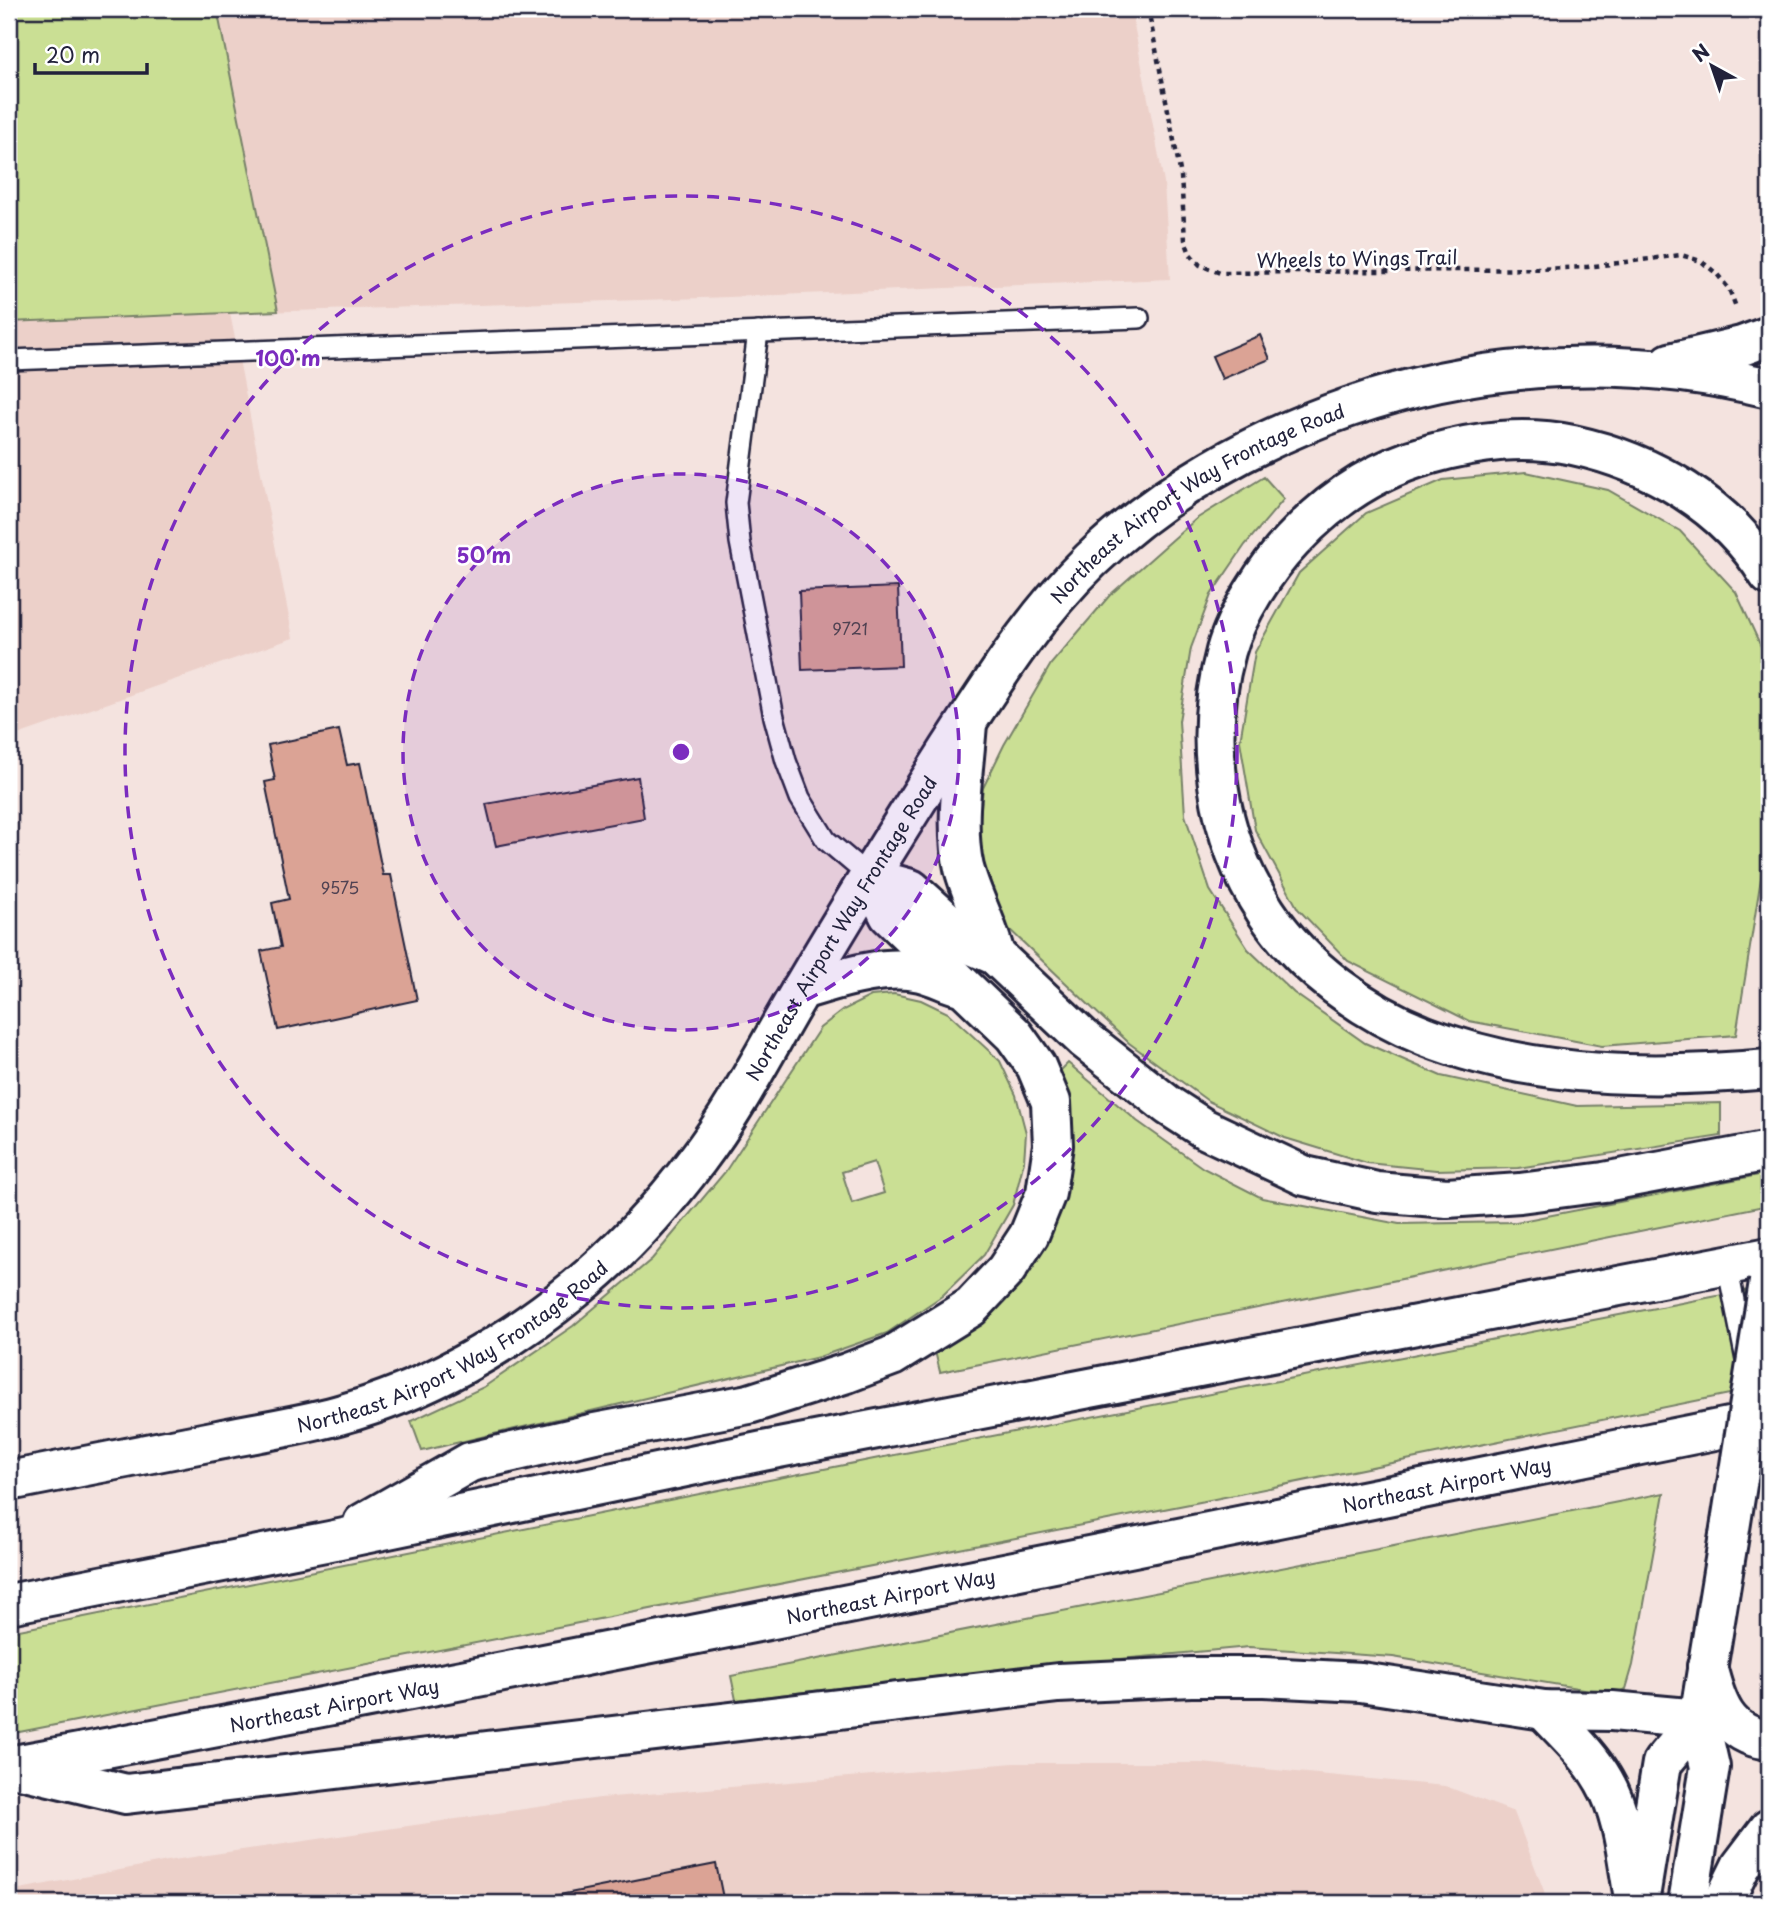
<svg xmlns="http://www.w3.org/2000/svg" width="1778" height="1912" viewBox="0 0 1778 1912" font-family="'Playpen Sans',sans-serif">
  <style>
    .built { fill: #ecd0c9 }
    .green { fill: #cadf94; stroke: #768068; stroke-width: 2; fill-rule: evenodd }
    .building { fill: #dba395; stroke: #22223b; stroke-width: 2 }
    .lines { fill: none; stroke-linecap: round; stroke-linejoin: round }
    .lane-casing { stroke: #22223b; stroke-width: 24 }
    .secondary-casing { stroke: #22223b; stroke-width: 44 }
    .primary-casing { stroke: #22223b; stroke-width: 44 }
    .path { stroke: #22223b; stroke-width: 4.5; stroke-dasharray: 5 5; stroke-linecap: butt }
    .lane { stroke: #fff; stroke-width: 19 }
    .secondary { stroke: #fff; stroke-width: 38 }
    .primary { stroke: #fff; stroke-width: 38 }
    .secondary-bridge-casing { stroke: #22223b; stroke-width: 44; stroke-linecap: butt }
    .secondary-bridge { stroke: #fff; stroke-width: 38 }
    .ring { fill: none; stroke: #7b2cbf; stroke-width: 3.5; stroke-dasharray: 12 9 }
    .labels { text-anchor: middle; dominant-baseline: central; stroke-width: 5; stroke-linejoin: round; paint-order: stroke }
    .number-label { font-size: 16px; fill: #504252 }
    .street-label { font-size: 19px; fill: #22223b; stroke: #fff }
    .centre { fill: #7b2cbf; stroke: #fff; stroke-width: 3.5 }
    .ring-label { font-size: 21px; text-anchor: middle; font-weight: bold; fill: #7b2cbf; stroke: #fff; stroke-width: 5; stroke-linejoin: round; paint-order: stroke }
  </style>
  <rect width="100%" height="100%" fill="#f4e3df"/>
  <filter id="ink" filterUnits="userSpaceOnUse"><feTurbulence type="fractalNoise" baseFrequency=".0143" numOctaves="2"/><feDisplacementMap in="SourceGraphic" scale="14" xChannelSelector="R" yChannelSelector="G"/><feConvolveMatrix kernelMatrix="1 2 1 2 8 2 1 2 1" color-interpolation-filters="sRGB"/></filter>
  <g filter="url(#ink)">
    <g class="built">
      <path d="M9 9H1131L1164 183 1170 279 703 298 230 313 293 638 9 738Z"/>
      <path d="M1014 1763H1201L1445 1786 1514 1812 1544 1891 1545 1903H9V1891L173 1860 600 1798Z"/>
    </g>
    <g class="green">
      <path d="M9 9H217L278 311 9 322Z"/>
      <path d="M1526 472 1608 490 1680 531 1736 592 1769 664V828L1736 1035 1602 1046 1469 1021 1348 961 1298 909 1255 830 1240 741 1255 652 1299 573 1366 513 1443 480Z"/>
      <path d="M1264 477 1284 499 1245 545 1211 595 1191 648 1179 721 1185 815 1210 890 1248 949 1294 993 1365 1043 1441 1076 1577 1106 1721 1103V1136L1518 1168 1436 1170 1367 1163 1285 1138 1208 1101 1129 1043 1008 928 986 884 978 836 983 788 1004 745 1051 664 1110 595 1196 519Z"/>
      <path d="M894 994 921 1000 948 1013 1000 1061 1016 1095 1026 1133 1024 1161 1013 1205 984 1255 942 1296 887 1333 819 1357 422 1451 411 1421 484 1387 573 1326 652 1259 725 1172 820 1028 843 1010 871 996ZM874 1162 884 1193 852 1203 842 1172Z"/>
      <path d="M1068 1063 1137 1121 1203 1168 1262 1198 1399 1224 1516 1222 1769 1173V1205L940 1372 935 1351 1017 1278 1056 1075Z"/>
      <path d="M1769 1286V1386L1200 1502 9 1734V1632L879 1458Z"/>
      <path d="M1664 1493 1633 1665 1626 1689 1613 1694 1393 1657 1249 1647 959 1674 736 1700 731 1676Z"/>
    </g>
    <g class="building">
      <path d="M1260 335 1270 359 1222 379 1212 356Z"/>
      <path d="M898 587 901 666 802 670 799 591Z"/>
      <path d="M339 730 347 765 360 763 383 875H391L417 1000 278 1030 261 951 281 947 272 903 289 899 265 782 275 780 268 745Z"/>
      <path d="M638 777 644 818 496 846 486 804Z"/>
      <path d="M716 1864 724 1903H519Z"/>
    </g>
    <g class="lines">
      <defs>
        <g id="lane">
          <path d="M758 332 736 503 740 542 774 717 786 761 800 798 826 840 871 878"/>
          <path d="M9 360 1139 318"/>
          <path d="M1727 1265 1746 1360"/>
        </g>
        <g id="secondary">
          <path d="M1670 363 1742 346 1769 336"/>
          <path id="s1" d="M9 1481C78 1467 148 1454 218 1440 258 1432 299 1426 339 1415 424 1392 507 1345 575 1289 621 1252 662 1207 698 1159 736 1109 765 1051 797 997 846 913 898 830 950 748 993 682 1034 615 1091 560 1163 491 1256 439 1350 407 1484 360 1631 354 1769 388"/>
          <path d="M1639 1903 1662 1763 1699 1719"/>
          <path d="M1688 1903 1710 1767 1699 1719 1729 1535"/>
        </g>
        <g id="primary">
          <path d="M1769 575C1726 505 1652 462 1573 445 1524 435 1478 441 1431 454 1375 469 1331 499 1292 541 1266 568 1236 615 1226 651 1202 738 1216 837 1266 912 1303 968 1364 1012 1425 1036 1534 1079 1655 1079 1769 1069"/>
          <path d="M967 723C964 768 954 825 964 868 972 898 988 925 995 955"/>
          <path d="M871 878 911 889 974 946 995 955 1084 1039 1169 1106 1203 1128 1305 1176 1377 1192 1447 1198 1520 1193 1604 1182 1769 1151"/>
          <path d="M801 990C836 980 884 963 921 972 933 975 945 981 957 985"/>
          <path d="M363 1523 470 1462 595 1433 749 1404 847 1373 892 1356 971 1307 1006 1270 1029 1235 1046 1193 1053 1145 1051 1102 1036 1066 1014 1035 889 915 871 878"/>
          <path d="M9 1604 330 1541 763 1451 1769 1257"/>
          <path d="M1707 1666C1716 1703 1726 1735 1769 1740"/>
          <path d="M1544 1710C1565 1733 1589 1754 1604 1781 1625 1817 1627 1864 1635 1903"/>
          <path id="s2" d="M9 1766C597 1657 1183 1537 1769 1419"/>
          <path d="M21 1769 126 1794 1058 1683 1191 1677H1264L1361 1682 1544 1710 1612 1711 1699 1719"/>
          <path d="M1723 1903 1741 1866 1769 1829"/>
        </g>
      </defs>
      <use href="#lane" class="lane-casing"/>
      <use href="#secondary" class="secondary-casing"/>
      <use href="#primary" class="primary-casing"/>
      <path class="path" d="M1148 9 1181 176 1185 240 1190 254 1200 265 1220 273 1540 269 1587 267 1681 255 1701 261 1717 274 1729 289 1736 307"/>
      <use href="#lane" class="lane"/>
      <use href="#secondary" class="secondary"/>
      <use href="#primary" class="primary"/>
      <defs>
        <path id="secondary-bridge" d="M1729 1535 1769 1282"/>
      </defs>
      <use href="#secondary-bridge" class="secondary-bridge-casing"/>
      <use href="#secondary-bridge" class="secondary-bridge"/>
    </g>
  </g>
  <circle cx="681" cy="752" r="278" fill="#7b2cbf" fill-opacity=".12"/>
  <g class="ring">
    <circle cx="681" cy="752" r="278"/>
    <circle cx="681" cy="752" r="556"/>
  </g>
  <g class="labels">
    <g class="number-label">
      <text x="850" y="628">9721</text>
      <text x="340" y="887">9575</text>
    </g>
    <g class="street-label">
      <text transform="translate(1357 258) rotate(-1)">Wheels to Wings Trail</text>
      <text stroke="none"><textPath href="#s1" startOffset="1624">Northeast Airport Way Frontage Road</textPath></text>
      <text stroke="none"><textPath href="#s1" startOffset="1057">Northeast Airport Way Frontage Road</textPath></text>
      <text stroke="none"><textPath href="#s1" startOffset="469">Northeast Airport Way Frontage Road</textPath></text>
      <text stroke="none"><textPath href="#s2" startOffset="1465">Northeast Airport Way</textPath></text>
      <text stroke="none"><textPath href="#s2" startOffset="898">Northeast Airport Way</textPath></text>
      <text stroke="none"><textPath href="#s2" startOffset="331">Northeast Airport Way</textPath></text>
    </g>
  </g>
  <circle cx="681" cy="752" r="10" class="centre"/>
  <g class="ring-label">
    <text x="288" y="366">100 m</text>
    <text x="484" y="563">50 m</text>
  </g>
  <rect width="1778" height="1912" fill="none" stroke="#fff" stroke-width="35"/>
  <rect x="18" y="18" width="1743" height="1877" fill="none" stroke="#22223b" stroke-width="2.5" filter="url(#ink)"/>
  <g transform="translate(1712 66) rotate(320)" stroke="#ffffff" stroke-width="5" paint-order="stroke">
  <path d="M0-5L12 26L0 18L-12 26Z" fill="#22223b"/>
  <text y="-10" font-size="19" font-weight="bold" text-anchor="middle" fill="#22223b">N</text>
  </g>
  <path d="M35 63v10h112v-10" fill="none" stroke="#22223b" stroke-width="3.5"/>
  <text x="46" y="63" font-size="21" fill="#22223b" stroke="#ffffff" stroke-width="5" paint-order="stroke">20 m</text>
</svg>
